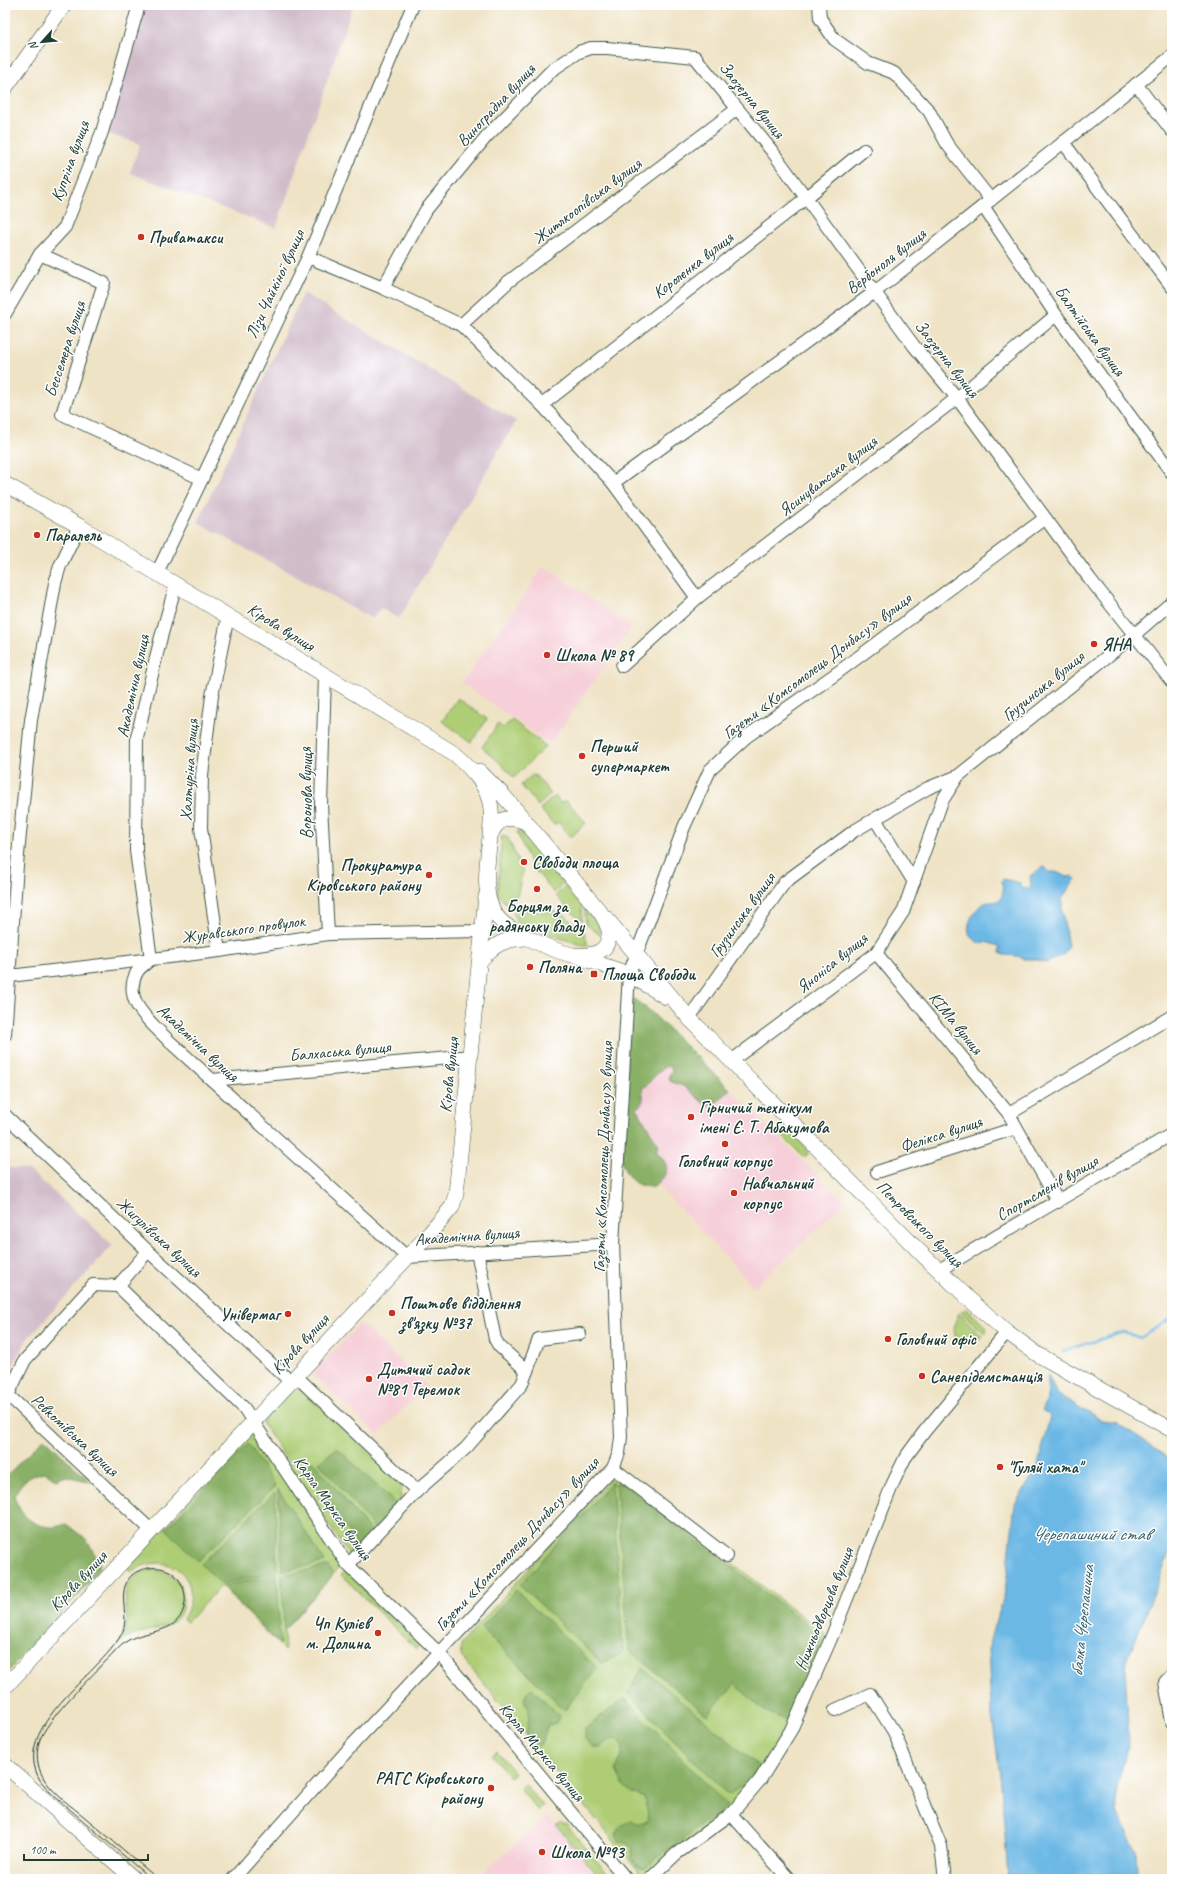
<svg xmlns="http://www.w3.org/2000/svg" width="1177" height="1884" viewBox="0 0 1177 1884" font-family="Caveat,sans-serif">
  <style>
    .built { fill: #f6cfd8 }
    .industrial { fill: #d1bdca }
    .green { fill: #aecd74; stroke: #668554 }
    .forest { fill: #8ab066; stroke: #54764d }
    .water { fill: #6cb8e5; stroke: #467a8c }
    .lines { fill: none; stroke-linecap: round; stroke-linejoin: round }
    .stream { stroke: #6cb8e5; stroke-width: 2.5 }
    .minor-casing { stroke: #3e564a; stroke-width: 14 }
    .major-casing { stroke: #3e564a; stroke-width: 16 }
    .minor { stroke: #fff; stroke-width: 12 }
    .major { stroke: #fff; stroke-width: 15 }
    .tram { stroke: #1f3d34; stroke-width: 1 }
    .poi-dot { fill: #c8321e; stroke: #fff; stroke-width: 1.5 }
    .labels { text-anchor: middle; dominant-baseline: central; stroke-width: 3; stroke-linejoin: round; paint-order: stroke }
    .street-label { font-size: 17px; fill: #1f3d34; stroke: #fff }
    .poi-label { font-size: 17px; font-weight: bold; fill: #1f3d34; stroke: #fff; text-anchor: start }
    .water-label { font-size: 18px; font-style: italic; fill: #366269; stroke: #fff }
  </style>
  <rect width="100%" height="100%" fill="#fff"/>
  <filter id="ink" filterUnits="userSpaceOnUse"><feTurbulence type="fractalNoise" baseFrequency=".025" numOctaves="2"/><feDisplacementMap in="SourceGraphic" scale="8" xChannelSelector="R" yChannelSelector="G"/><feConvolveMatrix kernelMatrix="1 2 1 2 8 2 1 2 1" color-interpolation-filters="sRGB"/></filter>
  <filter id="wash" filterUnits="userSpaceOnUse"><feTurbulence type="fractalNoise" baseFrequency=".012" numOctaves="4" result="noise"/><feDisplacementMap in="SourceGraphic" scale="16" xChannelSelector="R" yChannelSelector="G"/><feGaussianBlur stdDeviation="0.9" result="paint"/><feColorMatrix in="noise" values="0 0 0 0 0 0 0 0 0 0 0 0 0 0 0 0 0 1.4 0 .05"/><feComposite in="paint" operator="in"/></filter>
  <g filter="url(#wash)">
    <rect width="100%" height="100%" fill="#efe3c5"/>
    <g class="built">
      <path d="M544 566 632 627 550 744 462 683Z"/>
      <path d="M648 1009 845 1202 754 1287 621 1146Z"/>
      <path d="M360 1323 426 1385 378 1435 312 1374Z"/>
      <path d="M548 1816 601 1879H475Z"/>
    </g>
    <g class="industrial">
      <path d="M143 5H353L276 228 130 173 140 144 106 133Z"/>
      <path d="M303 293 516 421 399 619 381 608 372 619 198 522Z"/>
      <path d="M5 1167 29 1170 113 1245 28 1338 5 1379Z"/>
    </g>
    <g class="green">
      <path d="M458 698 487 719 472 742 442 721Z"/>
      <path d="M512 720 546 746 514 778 500 763 482 747 498 724 503 728Z"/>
      <path d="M532 775 536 776 551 794 538 806 521 785Z"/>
      <path d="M555 796 560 803 567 801 586 823 571 837 558 822 554 825 540 809Z"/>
      <path d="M520 829 564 883 554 893 531 865 517 833Z"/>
      <path d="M502 835 508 838 523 872 517 896 506 903 497 895Z"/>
      <path d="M566 886 581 904 582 921 566 907 556 895Z"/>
      <path d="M523 904 563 914 584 932 588 946 578 944 517 923 513 911Z"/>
      <path d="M584 907 599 926 600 935 586 924Z"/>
      <path d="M785 1130H788L807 1149 808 1153 805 1158 780 1134Z"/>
      <path d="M967 1309 986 1327 987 1329 985 1334 961 1312Z"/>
      <path d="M959 1313 982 1336 973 1343 966 1344 956 1339 953 1327Z"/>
      <path d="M294 1387 305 1392 400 1481 402 1488 400 1503 350 1557 262 1422Z"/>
      <path d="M255 1430 341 1565 284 1630 285 1651 221 1586 187 1622 183 1619C207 1579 169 1547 131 1572L127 1569Z"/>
      <path d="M610 1479 623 1480 824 1633 826 1640 784 1733 752 1784 717 1821 670 1852 644 1874H641L462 1657 460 1649 462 1643Z"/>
      <path d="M148 1570C161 1570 172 1573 179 1585 183 1590 184 1596 183 1602 182 1630 153 1627 134 1635 129 1637 123 1641 118 1644 121 1639 125 1633 126 1627 130 1601 113 1584 148 1570Z"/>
      <path d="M345 1571 420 1645 416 1649 341 1575Z"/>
      <path d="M497 1751 515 1773 510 1777 492 1755Z"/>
      <path d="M525 1784 543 1806 538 1811 520 1789Z"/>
      <path d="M560 1823 567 1825 612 1879H601L556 1825Z"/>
    </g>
    <g class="forest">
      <path d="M629 996 648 1009 730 1089 714 1105 708 1107 685 1087 670 1081 669 1075 672 1071 671 1067 667 1066C657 1071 652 1081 642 1089 644 1097 644 1103 637 1109L659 1145 656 1151C671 1167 670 1172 654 1187 635 1187 630 1181 622 1164Z"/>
      <path d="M44 1438 91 1482 66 1476 57 1480 45 1472C27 1476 23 1480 14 1496 19 1513 31 1526 51 1527 55 1528 61 1525 66 1524L87 1540 100 1564 94 1577 5 1675V1477Z"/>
      <path d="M248 1444 275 1486 198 1561 166 1529Z"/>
      <path d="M337 1448 397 1505 375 1529 319 1462Z"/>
      <path d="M313 1461 372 1533 359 1548 305 1467Z"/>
      <path d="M612 1482 623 1653 602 1663 520 1585Z"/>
      <path d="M616 1483H622L819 1634 822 1640 785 1720 763 1710 735 1684 707 1715 629 1650Z"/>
      <path d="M278 1489 325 1562 282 1571Z"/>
      <path d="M275 1492 277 1572 221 1584 201 1564Z"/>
      <path d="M328 1566 333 1575 284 1630 282 1575Z"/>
      <path d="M277 1575 280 1644 223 1586Z"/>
      <path d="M516 1590 597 1668 565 1710 481 1628Z"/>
      <path d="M642 1668 760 1767 744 1788 740 1787 728 1795 628 1693Z"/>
      <path d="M532 1688 560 1716 556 1723 548 1725 541 1745 534 1747C519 1739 531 1724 529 1710 529 1707 526 1704 524 1701L526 1693Z"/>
      <path d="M624 1698 727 1806 644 1868 637 1866 631 1858 633 1847 627 1842 619 1841 616 1835C618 1826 623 1824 631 1821 637 1826 640 1824 647 1821L648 1814 644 1798C625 1791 624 1787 616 1770L622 1755 623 1745 618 1739 613 1738 601 1747H593L585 1739V1729Z"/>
    </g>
    <g class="water">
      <path d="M1045 867 1049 872H1056L1067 877 1073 876 1076 879 1062 898V909L1068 947 1064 954 1046 963 1034 959H1023L1018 956 1004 955 1000 953V946L985 942 979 944C976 940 972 938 970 935 964 925 976 907 985 903 990 901 996 903 1000 899 1004 894 1003 886 1001 881L1003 879 1020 883 1021 889 1029 888 1031 885 1030 876 1041 868Z"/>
      <path d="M1048 1375 1057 1394 1101 1420 1116 1422 1154 1447 1172 1461V1543L1166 1562 1125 1666 1129 1744 1117 1786V1813L1136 1850 1137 1873 1135 1879H1008L1001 1783 991 1709 988 1650 1005 1592 1015 1504 1037 1469 1050 1416 1042 1410 1048 1398Z"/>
    </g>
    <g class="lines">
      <path class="stream" d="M1063 1351 1124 1332 1140 1338 1172 1318"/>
    </g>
  </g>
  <g filter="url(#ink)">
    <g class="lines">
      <defs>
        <g id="minor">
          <path d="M819 5 820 18 834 39 868 63 894 73 929 111 947 144 991 200"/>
          <path d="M1136 84 1172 131"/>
          <path d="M1063 142 1172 287"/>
          <path d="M983 206 1056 315 1172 473"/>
          <path d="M40 254 104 283 62 414 202 479"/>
          <path d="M308 257 383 288 461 325 542 405 613 483 697 598"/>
          <path d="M383 288 426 210 486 137 552 70 579 52 591 48H607L695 57 772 151 914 346 957 398 1090 579 1172 682"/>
          <path d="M5 314 40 254 65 227 102 132 139 5"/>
          <path d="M461 325 508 282 737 109"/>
          <path d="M542 405 806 198 864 150"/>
          <path d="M613 483 876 291 1172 56"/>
          <path d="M157 573 308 257 413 5"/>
          <path d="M176 584 161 637 137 737 136 851 151 959C147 963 140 967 137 972 121 1001 151 1022 169 1041L407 1257 613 1244"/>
          <path d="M622 666 697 598 957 398 1056 315"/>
          <path d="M325 676 321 805 328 934"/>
          <path d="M875 819 914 882"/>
          <path d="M219 951 201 828 202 775 212 696 228 616"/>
          <path d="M876 953 1009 1114 1058 1202"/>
          <path d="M10 976 219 951 328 934 482 931"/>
          <path d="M689 1018 785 882 854 831 928 788 958 776 1134 635 1172 602"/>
          <path d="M5 1035 17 865 31 720 55 583 60 566 79 526"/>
          <path d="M731 1061 876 953 903 912 942 801 958 776"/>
          <path d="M212 1080 471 1056"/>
          <path d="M1009 1114 1172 1016"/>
          <path d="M5 1115 148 1251 291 1382"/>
          <path d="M877 1172 1016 1128"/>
          <path d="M148 1251 118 1286 93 1285 25 1360 8 1395 151 1530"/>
          <path d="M477 1252 495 1339 499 1346 527 1371"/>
          <path d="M939 1270 1172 1134"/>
          <path d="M118 1286 244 1408 348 1565 439 1653 626 1879"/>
          <path d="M296 1376 417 1491"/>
          <path d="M613 1468 727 1556"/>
          <path d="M348 1565 417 1491 466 1448 522 1384 539 1339 580 1334"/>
          <path d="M1172 1675 1165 1682 1172 1722"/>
          <path d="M835 1710 870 1694 894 1732 941 1846 945 1879"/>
          <path d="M731 1814 789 1879"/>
          <path d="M233 1879 355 1742 613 1468 619 1453 621 1437 613 1244 629 974 684 827 710 770 746 737 837 673 1045 518"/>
          <path d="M650 1879 676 1854 731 1814 760 1780 791 1730 832 1636 893 1483 905 1458 924 1432 1007 1332"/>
        </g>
        <g id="major">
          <path d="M5 88 64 5"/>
          <path d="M5 484 79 526 455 754C471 768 489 786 491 809 494 842 475 891 498 918 508 931 558 953 574 955 584 956 598 955 605 947 608 942 610 936 609 930 607 924 604 918 601 913L526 822C508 815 497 818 490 836"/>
          <path d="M479 771 502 794 526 822"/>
          <path d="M606 918 689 1018 922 1254 970 1300 1007 1332 1037 1354 1172 1430"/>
          <path d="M579 957 629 974 666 997"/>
          <path d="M480 961C494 944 504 939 527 938"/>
          <path d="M5 1687 430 1233 452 1207 456 1194 486 896"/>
          <path d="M5 1765 134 1879"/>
        </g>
      </defs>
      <use href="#minor" class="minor-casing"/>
      <use href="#major" class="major-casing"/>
      <use href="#minor" class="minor"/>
      <use href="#major" class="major"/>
      <path class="tram" d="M151 1879 52 1794C48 1790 44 1785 40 1780 9 1727 99 1675 121 1635 132 1616 114 1593 132 1575 144 1565 166 1565 176 1576 183 1584 186 1593 185 1603 180 1636 148 1628 127 1641 119 1646 113 1655 106 1661 87 1681 53 1713 41 1737 36 1747 36 1762 41 1773 49 1792 72 1806 87 1819 111 1839 134 1859 158 1879"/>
    </g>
  </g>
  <g class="poi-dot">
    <circle cx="141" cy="237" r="4"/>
    <circle cx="37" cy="535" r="4"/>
    <circle cx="1094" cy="644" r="4"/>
    <circle cx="547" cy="655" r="4"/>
    <circle cx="582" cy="756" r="4"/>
    <circle cx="524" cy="862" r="4"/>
    <circle cx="429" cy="875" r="4"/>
    <circle cx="537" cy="889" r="4"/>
    <circle cx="530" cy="967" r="4"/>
    <rect x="590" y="970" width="8" height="8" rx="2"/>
    <circle cx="691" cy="1117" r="4"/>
    <circle cx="725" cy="1144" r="4"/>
    <circle cx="734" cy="1193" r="4"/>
    <circle cx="392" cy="1313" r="4"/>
    <circle cx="288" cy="1314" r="4"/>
    <circle cx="888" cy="1339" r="4"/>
    <circle cx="922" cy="1376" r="4"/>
    <circle cx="369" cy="1379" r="4"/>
    <circle cx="1000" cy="1467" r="4"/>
    <circle cx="378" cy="1633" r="4"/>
    <circle cx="491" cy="1788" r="4"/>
    <circle cx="542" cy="1852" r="4"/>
  </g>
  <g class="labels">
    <g class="street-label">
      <text transform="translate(752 100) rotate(51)">Заозерна вулиця</text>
      <text transform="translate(496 105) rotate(-47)">Виноградна вулиця</text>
      <text transform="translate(70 161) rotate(-70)">Купріна вулиця</text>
      <text transform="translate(587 201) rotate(-37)">Житлкоопівська вулиця</text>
      <text transform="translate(886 261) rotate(-38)">Вербоноля вулиця</text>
      <text transform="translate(693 265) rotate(-38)">Короленка вулиця</text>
      <text transform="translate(275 284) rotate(-65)">Лізи Чайкіної вулиця</text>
      <text transform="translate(1090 331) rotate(54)">Балтійська вулиця</text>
      <text transform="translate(65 349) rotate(-72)">Бессемера вулиця</text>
      <text transform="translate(947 359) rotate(52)">Заозерна вулиця</text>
      <text transform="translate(828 476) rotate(-38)">Ясинуватська вулиця</text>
      <text transform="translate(281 627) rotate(32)">Кірова вулиця</text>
      <text transform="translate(817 666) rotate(-37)">Газети «Комсомолець Донбасу» вулиця</text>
      <text transform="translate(133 686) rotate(-78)">Академічна вулиця</text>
      <text transform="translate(1043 686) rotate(-39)">Грузинська вулиця</text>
      <text transform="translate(189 770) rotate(-86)">Халтуріна вулиця</text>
      <text transform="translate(306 793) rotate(-90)">Воронова вулиця</text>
      <text transform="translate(742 915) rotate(-54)">Грузинська вулиця</text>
      <text transform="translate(243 929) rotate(-8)">Журавського провулок</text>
      <text transform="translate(832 963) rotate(-39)">Яноніса вулиця</text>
      <text transform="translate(956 1023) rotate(51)">КІМа вулиця</text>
      <text transform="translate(198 1043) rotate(43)">Академічна вулиця</text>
      <text transform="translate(340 1051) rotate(-5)">Балхаська вулиця</text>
      <text transform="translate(449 1075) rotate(-84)">Кірова вулиця</text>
      <text transform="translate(941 1134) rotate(-18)">Фелікса вулиця</text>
      <text transform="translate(603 1157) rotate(-88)">Газети «Комсомолець Донбасу» вулиця</text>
      <text transform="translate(1047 1188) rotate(-30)">Спортсменів вулиця</text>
      <text transform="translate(920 1224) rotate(45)">Петровського вулиця</text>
      <text transform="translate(467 1236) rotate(-4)">Академічна вулиця</text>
      <text transform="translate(159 1237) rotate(43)">Жигулівська вулиця</text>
      <text transform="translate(300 1344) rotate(-47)">Кірова вулиця</text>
      <text transform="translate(75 1435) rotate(43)">Ревкомівська вулиця</text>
      <text transform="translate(333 1508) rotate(55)">Карла Маркса вулиця</text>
      <text transform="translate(517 1544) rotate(-47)">Газети «Комсомолець Донбасу» вулиця</text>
      <text transform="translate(78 1581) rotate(-47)">Кірова вулиця</text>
      <text transform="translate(824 1609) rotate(-68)">Нижньодворцова вулиця</text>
      <text transform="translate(542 1752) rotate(50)">Карла Маркса вулиця</text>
    </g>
    <g class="poi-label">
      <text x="149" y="237">Приватакси</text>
      <text x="45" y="535">Паралель</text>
      <text x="1102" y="644">ЯНА</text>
      <text x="555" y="655">Школа № 89</text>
      <text x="590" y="746">Перший<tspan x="590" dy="20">супермаркет</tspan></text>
      <text x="532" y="862">Свободи площа</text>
      <text x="421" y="865" text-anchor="end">Прокуратура<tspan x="421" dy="20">Кіровського району</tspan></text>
      <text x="537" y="906" text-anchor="middle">Борцям за<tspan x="537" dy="20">радянську владу</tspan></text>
      <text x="538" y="967">Поляна</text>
      <text x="602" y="974">Площа Свободи</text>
      <text x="699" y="1107">Гірничий технікум<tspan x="699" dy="20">імені Є. Т. Абакумова</tspan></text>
      <text x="725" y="1161" text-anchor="middle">Головний корпус</text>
      <text x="742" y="1183">Навчальний<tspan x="742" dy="20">корпус</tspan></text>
      <text x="400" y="1303">Поштове відділення<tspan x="400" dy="20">зв'язку №37</tspan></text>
      <text x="280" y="1314" text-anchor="end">Універмаг</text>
      <text x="896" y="1339">Головний офіс</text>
      <text x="377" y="1369">Дитячий садок<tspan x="377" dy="20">№81 Теремок</tspan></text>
      <text x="930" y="1376">Санепідемстанція</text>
      <text x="1008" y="1467">"Гуляй хата"</text>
      <text x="370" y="1623" text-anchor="end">Чп Кулієв<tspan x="370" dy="20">м. Долина</tspan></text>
      <text x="483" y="1778" text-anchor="end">РАГС Кіровського<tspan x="483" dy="20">району</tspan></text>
      <text x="550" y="1852">Школа №93</text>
    </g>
    <g class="water-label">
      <text x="1091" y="1534">Черепашиний став</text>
      <text transform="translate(1082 1621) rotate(-84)">балка Черепашина</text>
    </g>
  </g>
  <rect width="1177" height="1884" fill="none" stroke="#fff" stroke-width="20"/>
  <g transform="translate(42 42) rotate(243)" stroke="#ffffff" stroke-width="3" paint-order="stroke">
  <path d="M0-3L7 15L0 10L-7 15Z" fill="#1f3d34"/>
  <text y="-6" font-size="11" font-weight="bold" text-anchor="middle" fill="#1f3d34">N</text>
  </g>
  <path d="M24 1854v6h124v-6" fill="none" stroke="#1f3d34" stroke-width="2"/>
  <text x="30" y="1854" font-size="12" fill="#1f3d34" stroke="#ffffff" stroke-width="3" paint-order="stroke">100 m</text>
</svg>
